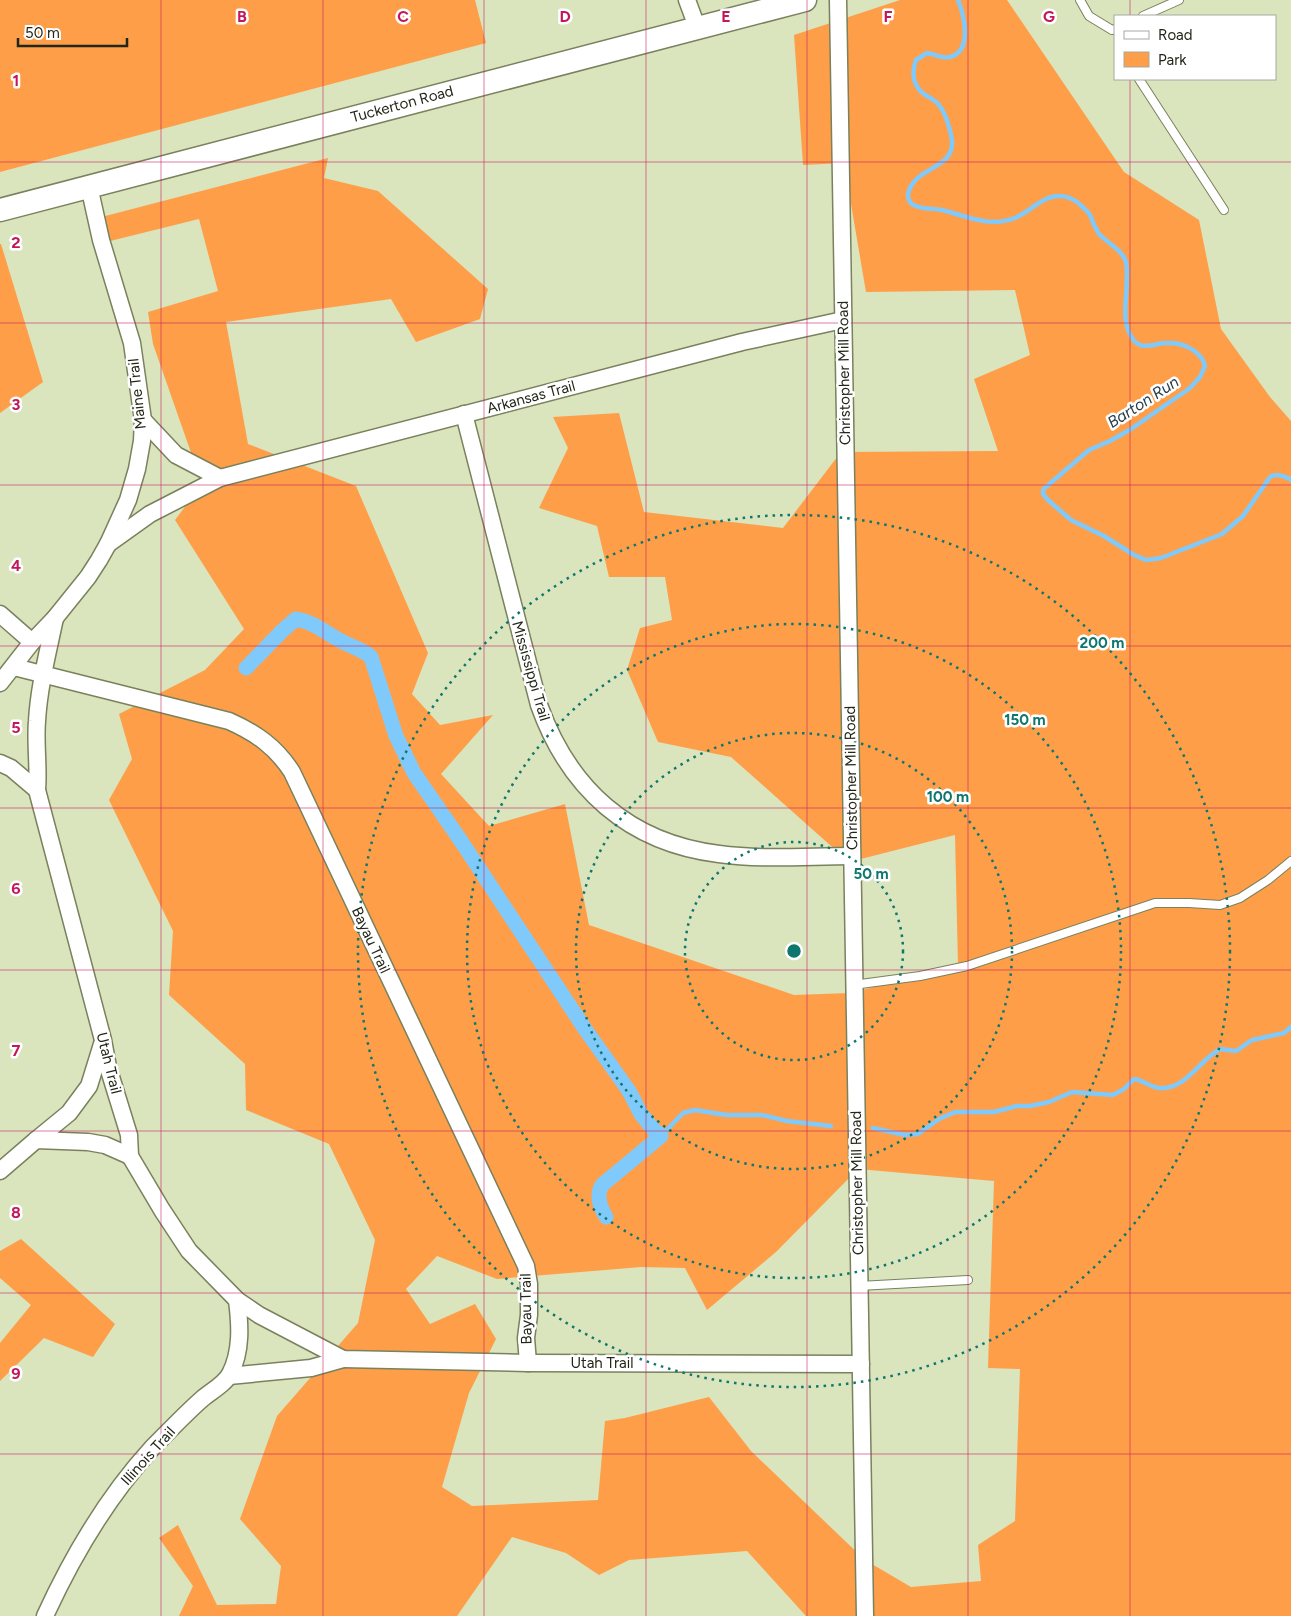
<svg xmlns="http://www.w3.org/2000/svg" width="1291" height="1616" viewBox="0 0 1291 1616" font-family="Figtree,sans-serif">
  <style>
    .green { fill: #fe9e49; fill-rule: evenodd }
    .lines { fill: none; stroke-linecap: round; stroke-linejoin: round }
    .stream { stroke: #80cafb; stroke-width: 4.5 }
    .canal { stroke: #80cafb; stroke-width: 15 }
    .service-casing { stroke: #79815d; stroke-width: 10 }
    .minor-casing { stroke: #79815d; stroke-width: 19 }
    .secondary-casing { stroke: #79815d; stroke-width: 25 }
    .service { stroke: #fff; stroke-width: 8 }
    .minor { stroke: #fff; stroke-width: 16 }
    .secondary { stroke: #fff; stroke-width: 22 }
    .grid { fill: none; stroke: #c2185b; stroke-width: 1; stroke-opacity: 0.55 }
    .ring { fill: none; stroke: #0f766e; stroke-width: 2.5; stroke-dasharray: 2.5 5 }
    .labels { text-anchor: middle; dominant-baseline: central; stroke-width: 5; stroke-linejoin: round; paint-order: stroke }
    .street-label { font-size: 15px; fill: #222617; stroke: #fff }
    .water-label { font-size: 16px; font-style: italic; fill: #243b4a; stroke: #fff }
    .grid-label { font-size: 16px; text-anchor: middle; font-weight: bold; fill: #c2185b; stroke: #fff; stroke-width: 5; stroke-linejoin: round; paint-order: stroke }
    .centre { fill: #0f766e; stroke: #fff; stroke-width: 2.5 }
    .ring-label { font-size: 15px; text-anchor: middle; font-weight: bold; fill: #0f766e; stroke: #fff; stroke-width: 5; stroke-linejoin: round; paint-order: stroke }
  </style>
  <rect width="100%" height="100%" fill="#dae4bd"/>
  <g class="green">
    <path d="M0 0H475L486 43 0 172Z"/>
    <path d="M900 0H1007L1124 172 1199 220 1221 329 1270 397 1291 421V1616H806L747 1551 629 1560 599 1575 566 1553 512 1537 457 1616H179L193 1586 159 1538 178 1525 217 1605 276 1604 281 1566 240 1519 277 1416 358 1323 375 1240 329 1144 246 1110 245 1064 169 995 173 931 109 800 132 759 119 714 205 670 244 629 175 520 202 484 153 344 148 312 218 291 199 219 98 244 90 220 328 158 324 178 378 191 488 289 480 319 416 342 391 299 226 322 248 444 356 486 428 653 412 694 440 725 493 715 441 774 489 826 565 804 589 925 794 995 850 993 958 966 955 835 849 862 731 757 658 742 627 670 640 628 672 620 665 577H609L597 526 539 508 568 448 553 417 619 413 644 512 783 528 841 452 998 451 974 379 1030 355 1015 290 866 292 844 163 803 165 794 35ZM858 1169 994 1181 988 1368 1020 1369 1015 1521 978 1545 981 1581 911 1587 865 1560 751 1451 709 1397 625 1418 605 1421 598 1500 472 1506 442 1487 469 1393 496 1339 475 1304 430 1324 406 1289 437 1256 497 1279 641 1267 685 1268 707 1310 776 1252Z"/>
    <path d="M0 244H1L43 382 0 413Z"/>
    <path d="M21 1239 115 1324 93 1357 44 1338 0 1381V1343L31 1305 0 1278V1251Z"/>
  </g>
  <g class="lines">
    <g class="stream">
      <path d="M958 0C964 15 973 51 950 57 944 59 934 54 927 53L916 60C911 74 913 88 927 96 932 99 936 101 939 105 946 114 951 131 952 141 954 170 914 166 908 194 908 198 909 202 912 204 920 210 933 208 942 210 967 216 989 228 1015 218 1030 212 1042 196 1059 196 1064 196 1072 198 1077 202 1080 205 1088 211 1090 215 1093 222 1095 229 1100 235 1108 243 1123 251 1126 262 1130 283 1121 312 1128 330 1130 335 1134 343 1140 345 1147 348 1158 343 1166 343 1182 342 1201 350 1205 366L1200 377 1190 388 1131 429 1110 441 1089 450 1047 486 1043 490V494L1049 501 1071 520 1104 536 1134 555 1146 560 1161 558 1222 534 1243 516 1270 477C1276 473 1285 476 1291 480"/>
      <path d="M873 1128 905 1135 918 1134 939 1119 955 1112H994L1017 1106H1030L1049 1102 1072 1092 1113 1095 1124 1089 1134 1079C1143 1080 1150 1087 1159 1088 1186 1090 1198 1061 1220 1049L1236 1051 1252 1040 1284 1033 1291 1027"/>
      <path d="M661 1136 683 1113 695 1110 726 1115H762L787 1121 831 1126"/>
    </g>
    <path class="canal" d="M246 668 283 630 296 619C314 622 327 634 343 642 352 647 364 650 371 657L396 736 414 773 461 841 585 1029 629 1091 641 1114 653 1129 661 1136 602 1185C596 1195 600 1207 606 1217"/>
    <defs>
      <g id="service">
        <path d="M1080 0 1089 16 1112 30 1115 29"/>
        <path d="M1143 16 1179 0"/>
        <path d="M1139 79 1224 210"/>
        <path d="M853 985 920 976 967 966 1155 903H1189L1220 905 1240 898 1268 880 1291 861"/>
        <path d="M859 1286 968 1280"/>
      </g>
      <g id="minor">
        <path d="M687 0 697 27"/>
        <path d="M838 0 865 1616"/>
        <path d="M464 414 539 705C569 789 629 843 719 854 763 860 808 856 852 856"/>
        <path d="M220 478 742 342 843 320"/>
        <path d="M108 544 150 514 220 478 176 455 143 420"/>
        <path d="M0 614 32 642"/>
        <path d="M55 618C48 652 39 686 37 721 35 744 39 767 37 790L103 1040 108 1067 129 1135 130 1156 162 1210 189 1251 237 1300 259 1315 343 1359 528 1363 861 1364"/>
        <path d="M14 667 229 721C256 733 276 747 292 772L526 1266 529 1284V1315L526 1338 528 1363"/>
        <path d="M0 683 32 642 55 618 88 577 99 560 108 544 128 500 137 469 142 441 143 420 132 343 101 240 89 186"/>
        <path d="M0 763 11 768 37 790"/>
        <path d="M36 1140 69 1113 89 1086 102 1044"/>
        <path d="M0 1171 36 1140 88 1142 105 1145 130 1156"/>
        <path d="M229 1376 311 1368 343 1359"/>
        <path d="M45 1616C73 1555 108 1496 153 1447 169 1431 185 1414 202 1399 210 1392 225 1384 230 1374 242 1351 240 1324 237 1300"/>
      </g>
      <path id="secondary" d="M0 210 805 0"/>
    </defs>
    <use href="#service" class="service-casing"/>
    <use href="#minor" class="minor-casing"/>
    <use href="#secondary" class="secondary-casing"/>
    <use href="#service" class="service"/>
    <use href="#minor" class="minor"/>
    <use href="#secondary" class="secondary"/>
  </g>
  <path class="grid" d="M161 0V1616M323 0V1616M484 0V1616M646 0V1616M807 0V1616M968 0V1616M1130 0V16M1130 79V1616M0 162H1291M0 323H1291M0 485H1291M0 646H1291M0 808H1291M0 970H1291M0 1131H1291M0 1293H1291M0 1454H1291"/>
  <g class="ring">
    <circle cx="794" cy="951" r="109"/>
    <circle cx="794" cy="951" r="218"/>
    <circle cx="794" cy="951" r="327"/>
    <circle cx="794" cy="951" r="436"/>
  </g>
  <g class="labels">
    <g class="street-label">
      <text transform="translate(402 104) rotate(-15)">Tuckerton Road</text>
      <text transform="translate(844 373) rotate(-91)">Christopher Mill Road</text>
      <text transform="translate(137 394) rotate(-96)">Maine Trail</text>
      <text transform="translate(531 397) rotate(-15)">Arkansas Trail</text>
      <text transform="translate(531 671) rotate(74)">Mississippi Trail</text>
      <text transform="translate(851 778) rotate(-91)">Christopher Mill Road</text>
      <text transform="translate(371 940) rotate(65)">Bayau Trail</text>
      <text transform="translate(109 1063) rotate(76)">Utah Trail</text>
      <text transform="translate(857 1183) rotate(-91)">Christopher Mill Road</text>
      <text transform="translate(526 1309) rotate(-91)">Bayau Trail</text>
      <text x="602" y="1363">Utah Trail</text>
      <text transform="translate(148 1456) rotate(-48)">Illinois Trail</text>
    </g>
    <g class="water-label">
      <text transform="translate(1143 402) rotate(-33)">Barton Run</text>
    </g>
  </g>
  <g class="grid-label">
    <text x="242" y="22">B</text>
    <text x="403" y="22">C</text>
    <text x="565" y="22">D</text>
    <text x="726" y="22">E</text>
    <text x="888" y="22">F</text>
    <text x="1049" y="22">G</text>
    <text x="16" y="86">1</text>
    <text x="16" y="248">2</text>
    <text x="16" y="410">3</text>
    <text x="16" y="571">4</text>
    <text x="16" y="733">5</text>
    <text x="16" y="894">6</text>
    <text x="16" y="1056">7</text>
    <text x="16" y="1218">8</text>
    <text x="16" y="1379">9</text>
  </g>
  <circle cx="794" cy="951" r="8" class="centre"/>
  <g class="ring-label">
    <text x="1102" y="648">200 m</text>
    <text x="1025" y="725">150 m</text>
    <text x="948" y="802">100 m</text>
    <text x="871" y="879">50 m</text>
  </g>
  <rect x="1114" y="15" width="162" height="65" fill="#ffffff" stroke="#a7a8a2"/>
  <rect x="1124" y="31" width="25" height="8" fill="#ffffff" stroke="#a7a8a2"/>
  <text x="1158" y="40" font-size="15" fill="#222617">Road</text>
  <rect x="1124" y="52" width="25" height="15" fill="#fe9e49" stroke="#a7a8a2"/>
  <text x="1158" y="65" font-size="15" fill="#222617">Park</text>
  <path d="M18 38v8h109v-8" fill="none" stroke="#222617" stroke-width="2.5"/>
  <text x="25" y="38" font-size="15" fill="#222617" stroke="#ffffff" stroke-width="4" paint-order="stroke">50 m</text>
</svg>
